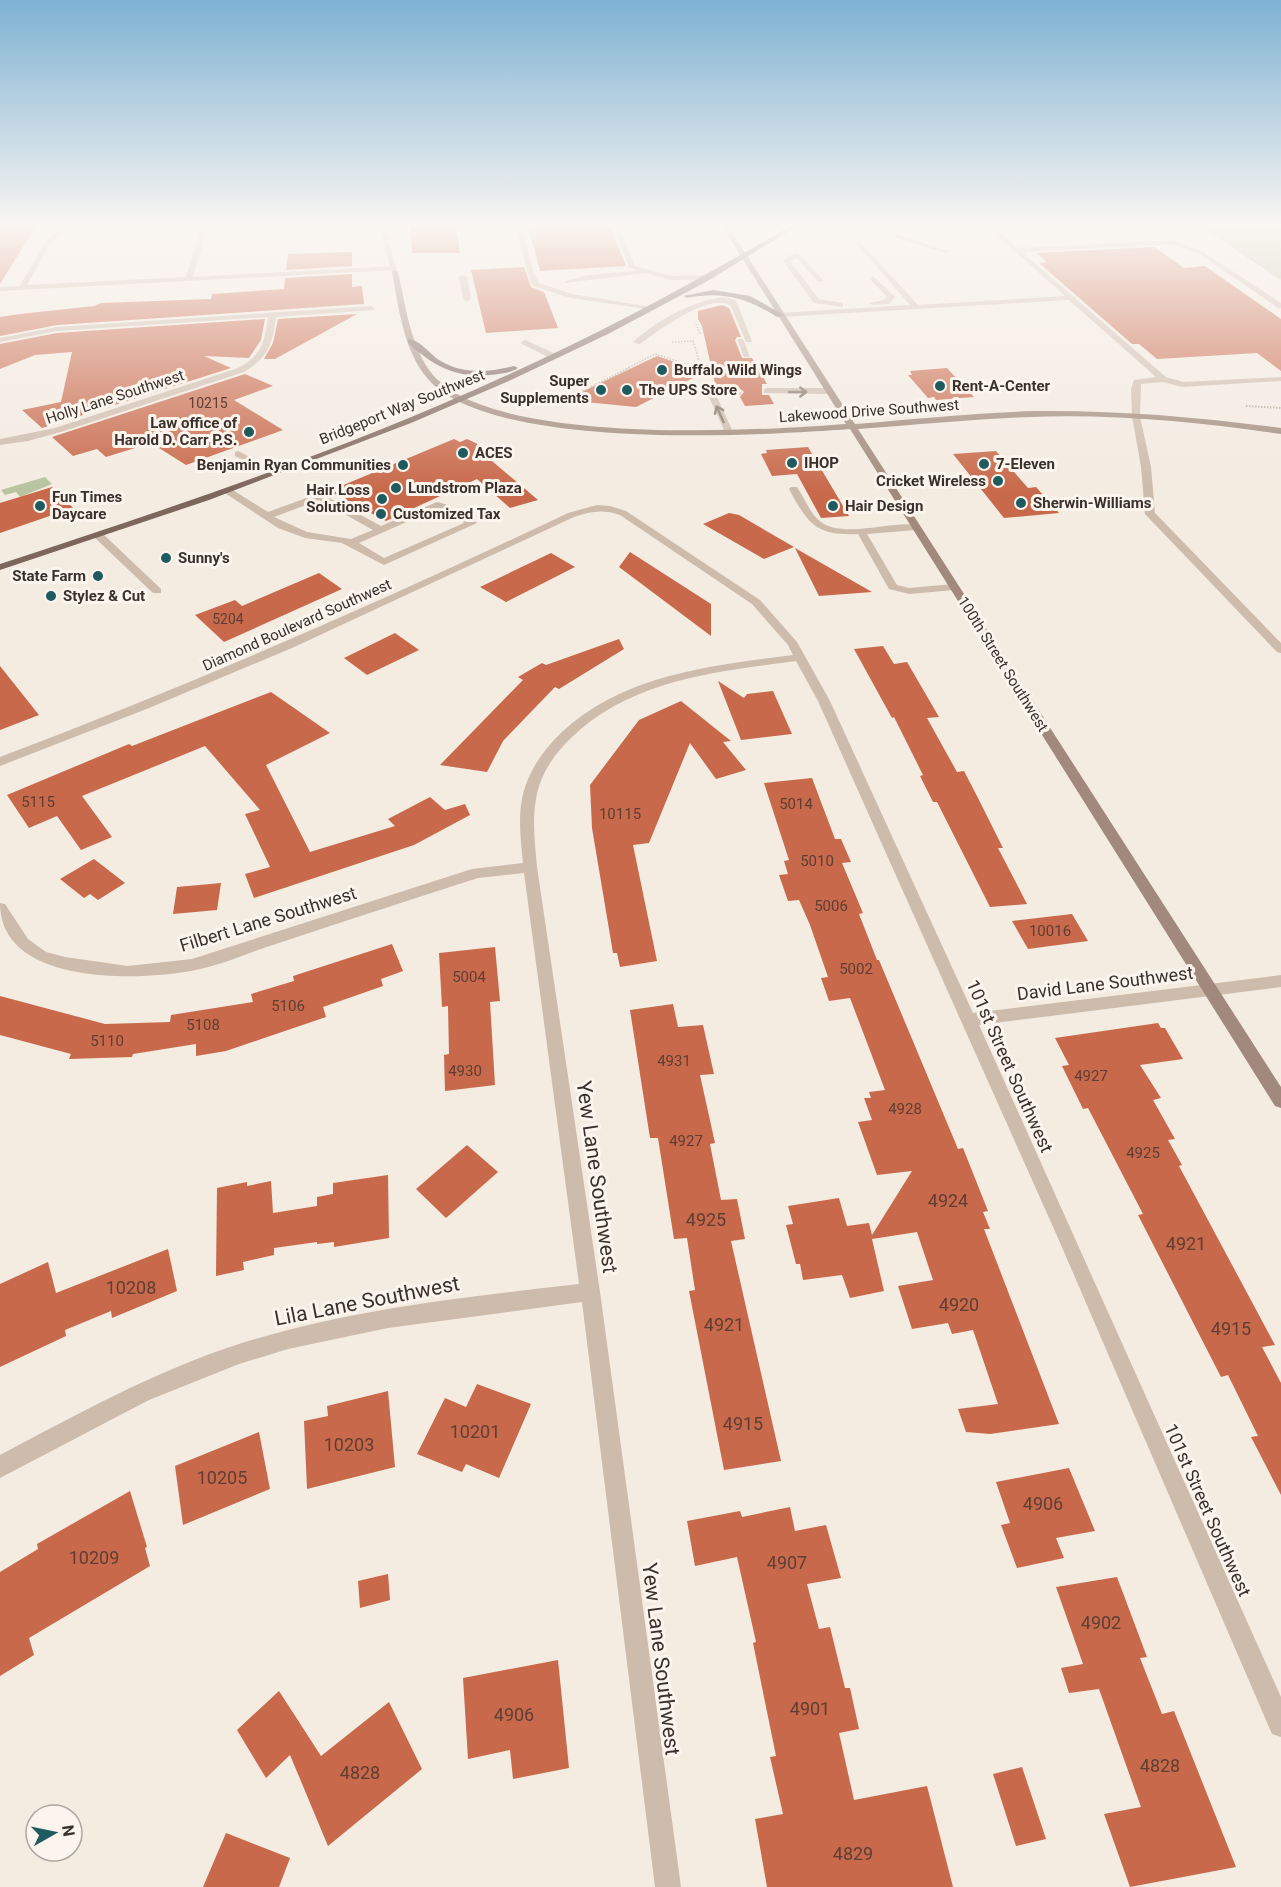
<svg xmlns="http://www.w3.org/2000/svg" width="1281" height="1887" viewBox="0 0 1281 1887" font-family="Roboto,sans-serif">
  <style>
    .green { fill: #b8c4a0 }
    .building { fill: #c8694b }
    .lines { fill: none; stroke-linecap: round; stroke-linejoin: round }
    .path-far1 { stroke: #b9a596; stroke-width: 1.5; stroke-dasharray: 1.5 1.5; stroke-linecap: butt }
    .path { stroke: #b9a596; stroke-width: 2; stroke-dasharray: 1.5 1.5; stroke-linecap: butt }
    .lane { fill: #cdbbac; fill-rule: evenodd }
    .street { fill: #cdbbac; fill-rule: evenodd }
    .secondary { fill: #a18a7d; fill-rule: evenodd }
    .primary { fill: #7d675c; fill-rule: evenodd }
    .oneway { stroke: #7d6f65 }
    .poi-dot { fill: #1f5a5e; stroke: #fbf5ee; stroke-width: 2 }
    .labels { text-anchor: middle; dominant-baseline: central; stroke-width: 6; stroke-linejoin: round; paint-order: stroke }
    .far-number-label { font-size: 14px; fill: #5e3e33 }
    .far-poi-label { font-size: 15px; font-weight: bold; fill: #3b302b; stroke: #fbf5ee; text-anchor: start }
    .far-street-label { font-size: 15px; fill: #3b302b; stroke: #fbf5ee }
    .number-label { font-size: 15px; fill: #5e3e33 }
    .street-label { font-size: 18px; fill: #3b302b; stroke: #fbf5ee }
    .near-number-label { font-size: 18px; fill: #5e3e33 }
    .near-street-label { font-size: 21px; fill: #3b302b; stroke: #fbf5ee }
  </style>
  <rect width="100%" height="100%" fill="#f4ebe1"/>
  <g class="green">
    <path d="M1217 226H1281V280L1203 228Z"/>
    <path d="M45 477 52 484 20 497 16 492 5 495 1 490Z"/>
  </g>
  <g class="building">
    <path d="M0 226H36L0 284Z"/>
    <path d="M410 226H456L460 253H412Z"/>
    <path d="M528 226H610L626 266 540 271Z"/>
    <path d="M1154 247 1184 268 1205 266 1281 319V371L1257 353 1157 359 1139 344H1132L1039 263 1047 262 1036 253Z"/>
    <path d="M352 252V266L286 270 288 254Z"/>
    <path d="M524 267 531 287 544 292 558 328 486 333 471 270Z"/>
    <path d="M352 274V287L362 286 364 304 57 325 0 336V317L20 314 94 306 101 303 211 299 212 294 284 289 285 278Z"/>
    <path d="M722 305 729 308 741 337H737L735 340 742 358H752L767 384H762V395H769L774 404 745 406 740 397 744 392 739 388H716L702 326 698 319V311Z"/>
    <path d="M357 314 275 359H264L273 343 278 319Z"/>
    <path d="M265 319 261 340 249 358 204 356 231 368 42 428 22 410 61 402 72 352 35 355 0 369V344L57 333Z"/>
    <path d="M657 356 705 372 636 407 565 400Z"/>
    <path d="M947 368 974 397 936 400 934 397 928 398 908 375H912L910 371Z"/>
    <path d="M245 374 273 386 234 400 283 430 186 465 151 443 106 457 97 449 73 456 52 437Z"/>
    <path d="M454 439 460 442 467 439 495 452 486 456 538 500 510 508 477 479 386 521 329 491Z"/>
    <path d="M808 447 849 516 821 518 797 474 772 476 761 454 767 453 766 450Z"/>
    <path d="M996 451 1028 488 1036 487 1059 513 1004 518 953 454Z"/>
    <path d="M52 487 73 508 0 533V503Z"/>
    <path d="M729 513 739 515 794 547 764 559 703 524Z"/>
    <path d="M795 548 872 592 819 596Z"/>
    <path d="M630 552 711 604V636L619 567Z"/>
    <path d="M551 553 575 567 506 602 480 587Z"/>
    <path d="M319 573 342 589 224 642 195 615 235 600 242 606Z"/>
    <path d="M395 633 419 650 367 675 344 658Z"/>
    <path d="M619 639 624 649 559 689 555 687 503 741 487 772 440 765 523 680 518 677 542 663 546 665Z"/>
    <path d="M883 646 894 664 907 662 939 717 927 718 957 772 964 771 978 798 1003 848H998L1027 904 990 907 937 802H933L920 776 923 775 894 717 892 718 854 649Z"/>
    <path d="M0 666 39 715 0 730Z"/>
    <path d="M718 681 744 698 747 694 773 691 792 734 741 740Z"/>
    <path d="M271 692 330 733 266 765 310 852 395 826 388 819 430 797 445 810 465 804 470 815 414 845 254 898 245 874 270 867 245 814 260 810 205 746 82 796 112 837 81 850 57 816 29 828 7 795 129 744 132 746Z"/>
    <path d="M681 701 731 741 723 742 746 770 716 779 690 743 649 843 633 845 657 961 620 967 617 953H613L592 828 590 785 639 720Z"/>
    <path d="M812 778 835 839H841L851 862 842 863 863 913 859 914 877 960H879L958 1149 963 1148 988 1211 983 1212 990 1229H984L1059 1424 990 1434 966 1432 958 1409 998 1404 973 1330 952 1334 948 1323 912 1329 898 1286 933 1280 917 1232 872 1239 884 1291 850 1298 842 1275 803 1280 800 1264H796L786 1225 793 1224 788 1206 839 1198 847 1226 869 1223 872 1235 912 1171 877 1175 858 1122 872 1120 864 1098H871L869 1092 885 1090 850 998 829 1001 821 978 828 977 810 925 799 900 788 901 779 875 788 874 784 861 789 860 764 783Z"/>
    <path d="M94 859 125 883 98 900 90 894 84 898 60 879Z"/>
    <path d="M221 883 217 910 173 914 177 887Z"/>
    <path d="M1072 914 1088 941 1028 949 1012 921Z"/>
    <path d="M392 944 403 971 381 979 383 986 323 1007 326 1017 226 1051 196 1056V1044L133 1054 132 1057 69 1059 71 1054 0 1035V996L105 1024 170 1022 171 1015 253 1002 251 994 294 981 293 976Z"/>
    <path d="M495 947 500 1001 490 1002 495 1085 445 1091 444 1055 449 1054 448 1006 442 1007 439 953Z"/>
    <path d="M673 1004 678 1027 703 1025 714 1074 700 1075 715 1143 710 1144 721 1200 737 1199 745 1239 731 1241 781 1461 724 1470 689 1291 695 1290 687 1238 674 1239 658 1138H650L630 1010Z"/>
    <path d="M1158 1023 1161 1028H1165L1183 1059 1140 1065 1161 1098 1153 1100 1175 1139 1168 1140 1182 1165 1179 1166 1275 1345 1262 1347 1281 1383V1495L1251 1437 1258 1436 1228 1375 1221 1377 1138 1215 1143 1214 1088 1108 1083 1109 1062 1066 1069 1065 1055 1038Z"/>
    <path d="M467 1145 498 1172 446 1218 416 1189Z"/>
    <path d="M388 1175 389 1238 334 1247V1242L317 1244V1242L274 1248V1255L243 1262 244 1270 216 1276 217 1188 247 1182V1186L271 1181 273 1213 317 1206V1197L333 1194V1183Z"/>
    <path d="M168 1249 177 1291 112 1318 111 1311 65 1330 66 1336 0 1367V1284L48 1262 56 1293Z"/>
    <path d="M477 1384 531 1404 499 1478 466 1464 462 1472 417 1454 445 1398 466 1407Z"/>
    <path d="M388 1391 395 1467 307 1489 304 1421 328 1416 327 1406Z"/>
    <path d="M259 1432 270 1489 183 1525 175 1466Z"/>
    <path d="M1069 1468 1095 1531 1056 1538 1064 1558 1017 1568 1001 1525 1010 1523 996 1482Z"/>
    <path d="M130 1491 147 1547 145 1548 150 1566 29 1638 34 1655 0 1676V1572L38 1549 37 1544Z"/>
    <path d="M790 1507 795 1531 826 1525 841 1578 807 1584 819 1629 830 1627 845 1688H850L859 1729 839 1733 854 1800 927 1786 953 1887H767L755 1819 783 1814 770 1757 776 1756 753 1643 756 1642 737 1557 695 1566 687 1521 740 1511 742 1517Z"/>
    <path d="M388 1574 390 1600 360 1608 358 1581Z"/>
    <path d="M1117 1577 1147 1657 1140 1658 1162 1714 1174 1711 1236 1867 1130 1887 1104 1814 1141 1807 1099 1689 1069 1693 1061 1668 1083 1664 1056 1587Z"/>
    <path d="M558 1660 569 1768 513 1779 510 1750 468 1759 463 1678Z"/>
    <path d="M279 1691 321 1756 389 1702 422 1769 328 1846 290 1755 266 1778 237 1730Z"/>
    <path d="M1022 1767 1046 1839 1016 1846 993 1774Z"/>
    <path d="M226 1833 290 1858 279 1887H203Z"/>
  </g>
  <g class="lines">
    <g class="path-far1">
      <path d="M1281 231 1237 246V250L1281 276"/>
      <path d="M696 324 700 334"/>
      <path d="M672 342 693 341 701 368"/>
      <path d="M626 369 655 354 699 368 732 366"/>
    </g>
    <g class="path">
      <path d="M698 368H707"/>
      <path d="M556 405 629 368"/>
      <path d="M1246 406 1281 408"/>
    </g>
    <g class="lane">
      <path d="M64 226H71L50 244 27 285 186 277 202 226H208L193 277 394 266 397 268 394 270 0 291V287L20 286 45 242Z"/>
      <path d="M516 226H522L533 271 539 283 572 294 657 308 653 310 571 298 533 286 527 271Z"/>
      <path d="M613 226H619L635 266 671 276 712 275 716 277 712 279 671 280 647 273 565 283V281L588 275 637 271 629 267Z"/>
      <path d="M981 226 997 230 1018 248 1174 240 1205 253 1281 303V308H1278L1201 255 1173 244 1022 252 1166 377 1183 382 1281 377V381L1182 387 1163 382 1141 384 1140 416 1151 467 1155 513 1281 643V653L1277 652 1145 514 1141 467 1132 416 1131 389 1134 380 1156 377 1069 300 780 317 776 315 780 313 910 305 856 243 858 240 918 305 1065 296 993 232Z"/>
      <path d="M896 234 949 251 950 252 945 253 894 237Z"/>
      <path d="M798 253 824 281 818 282 797 258 790 261 819 299 843 303V307L814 303 783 261 789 256Z"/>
      <path d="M463 275 467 277 471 299 467 301 463 299 459 277Z"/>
      <path d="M873 276 895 297 889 304 873 305 869 303 884 300 887 297 869 278Z"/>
      <path d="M723 297 735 300 738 305 752 342H746L731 306C711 291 657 331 640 344L633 342C656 321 692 301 723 297Z"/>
      <path d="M737 339H743L750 357H744Z"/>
      <path d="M525 340 558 355 559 357 552 359 522 344 521 342Z"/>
      <path d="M767 388H829L833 391 829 394 764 393V389Z"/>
      <path d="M738 390 742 393 741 395 717 397 733 432 729 435 725 432 708 395 712 392Z"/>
      <path d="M238 451 278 471 280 473 272 475 235 456V452Z"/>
      <path d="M791 487H797C805 499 810 514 821 522 844 539 892 520 920 525V529L916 530 867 534 897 585 909 588 954 584 959 587 954 590 909 594 889 589 858 534C816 536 808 524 789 489Z"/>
      <path d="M225 489H231L268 512 320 493 381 526 437 502 445 504 477 523 384 565 342 543 305 538 278 528 225 493ZM319 500 373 530 351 539 307 532 274 517ZM438 508 464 523 384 558 359 543Z"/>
      <path d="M94 533H102L161 589V593H153L94 537Z"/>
      <path d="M1281 975V987L1210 996 1204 994 1202 990 1204 986 1210 984Z"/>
    </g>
    <g class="street">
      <path d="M379 226H385L397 273 392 272Z"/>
      <path d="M372 306 375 310 276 317C273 343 268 358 244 372L61 432 28 441 0 445V439L55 428 238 368C261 356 265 342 268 317L57 331 0 342V338L57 327Z"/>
      <path d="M597 505 610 506 626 511 760 600 797 642 830 701 973 1013 1210 984 1216 986 1218 990 1216 994 1210 996 979 1025 1281 1697V1737L1272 1734 1058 1238 818 701 796 661C717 672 633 679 572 737 554 754 540 774 536 799 532 821 535 845 537 867L600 1292 681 1887H655L582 1302 388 1328 288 1349 239 1364 149 1400 0 1478V1455C78 1414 155 1371 239 1344 349 1309 465 1297 579 1284L524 873 478 878C413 899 347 920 282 942 252 951 221 966 191 971 134 981 0 985 0 903L5 904 28 939 46 952 65 957 128 966 192 959 472 869 523 863C521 842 518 820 522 799 527 773 543 750 562 732 625 674 711 666 793 655L788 645 752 604 620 515C604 509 590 511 574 517L292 648 149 708 0 766V757C193 684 381 602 568 513Z"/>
    </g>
    <path class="secondary" d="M722 226H728L855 424C915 419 974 413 1034 411 1117 410 1199 417 1281 428V434C1198 422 1115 414 1031 417 973 419 916 425 858 429L1281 1087V1108L1275 1106 850 429C757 436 490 451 428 379 403 350 399 308 392 272L395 270 398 272C406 306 410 347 433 375 494 446 756 431 846 424Z"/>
    <g class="primary">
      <path d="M790 226H798L704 283 608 334 511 380 411 423 209 500 0 570V564C171 508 342 451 505 376 603 332 697 281 790 226Z"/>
      <path d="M713 290 750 296 784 315 777 317C747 298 722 291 687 298L683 296Z"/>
      <path d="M408 339C419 339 430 354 439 360 463 375 488 372 514 366L518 368C511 373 500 374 490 375 457 379 432 365 408 343Z"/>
    </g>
  </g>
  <defs><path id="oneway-shaft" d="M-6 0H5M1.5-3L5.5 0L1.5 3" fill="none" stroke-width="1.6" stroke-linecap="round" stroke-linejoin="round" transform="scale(1.5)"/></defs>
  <g class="oneway">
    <use href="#oneway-shaft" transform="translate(798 392)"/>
    <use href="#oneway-shaft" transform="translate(720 414) rotate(-114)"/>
  </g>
  <linearGradient id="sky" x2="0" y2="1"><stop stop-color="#7eb2d2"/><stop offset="0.46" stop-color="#faf6f2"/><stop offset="1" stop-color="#faf6f2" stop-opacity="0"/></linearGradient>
  <rect width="1281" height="491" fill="url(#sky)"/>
  <g class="poi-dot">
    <circle cx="662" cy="370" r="6"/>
    <circle cx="940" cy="386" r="6"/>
    <circle cx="601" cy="390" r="6"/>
    <circle cx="627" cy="390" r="6"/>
    <circle cx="249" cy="432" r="6"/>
    <circle cx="463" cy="453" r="6"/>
    <circle cx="792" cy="463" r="6"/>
    <circle cx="984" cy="464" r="6"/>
    <circle cx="403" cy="465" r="6"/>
    <circle cx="998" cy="481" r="6"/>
    <circle cx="396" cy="488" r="6"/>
    <circle cx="382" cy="499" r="6"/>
    <circle cx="1021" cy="503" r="6"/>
    <circle cx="40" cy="506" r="6"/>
    <circle cx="833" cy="506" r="6"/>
    <circle cx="381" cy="514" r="6"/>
    <circle cx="166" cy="558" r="6"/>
    <circle cx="98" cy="576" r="6"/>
    <circle cx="51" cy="596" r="6"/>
  </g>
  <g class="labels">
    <g class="far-number-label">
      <text x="208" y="403">10215</text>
      <text x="228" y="619">5204</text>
    </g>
    <g class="far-poi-label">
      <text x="674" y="370">Buffalo Wild Wings</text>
      <text x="589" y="381" text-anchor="end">Super<tspan x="589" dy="17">Supplements</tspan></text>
      <text x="952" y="386">Rent-A-Center</text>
      <text x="639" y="390">The UPS Store</text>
      <text x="237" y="423" text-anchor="end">Law office of<tspan x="237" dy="17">Harold D. Carr P.S.</tspan></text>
      <text x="475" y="453">ACES</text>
      <text x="804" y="463">IHOP</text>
      <text x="996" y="464">7-Eleven</text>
      <text x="391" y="465" text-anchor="end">Benjamin Ryan Communities</text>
      <text x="986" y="481" text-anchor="end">Cricket Wireless</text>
      <text x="408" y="488">Lundstrom Plaza</text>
      <text x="370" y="490" text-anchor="end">Hair Loss<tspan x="370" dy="17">Solutions</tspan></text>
      <text x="52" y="497">Fun Times<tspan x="52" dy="17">Daycare</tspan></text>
      <text x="1033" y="503">Sherwin-Williams</text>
      <text x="845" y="506">Hair Design</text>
      <text x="393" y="514">Customized Tax</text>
      <text x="178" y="558">Sunny's</text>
      <text x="86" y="576" text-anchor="end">State Farm</text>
      <text x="63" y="596">Stylez &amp; Cut</text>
    </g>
    <g class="far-street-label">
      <text transform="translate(115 397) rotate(-18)">Holly Lane Southwest</text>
      <text transform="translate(402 407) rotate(-22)">Bridgeport Way Southwest</text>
      <text transform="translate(869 411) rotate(-4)">Lakewood Drive Southwest</text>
      <text transform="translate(297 625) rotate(-24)">Diamond Boulevard Southwest</text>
      <text transform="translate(1003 664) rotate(58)">100th Street Southwest</text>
    </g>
    <g class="number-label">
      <text x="38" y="802">5115</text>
      <text x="796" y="804">5014</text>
      <text x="620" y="814">10115</text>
      <text x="817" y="861">5010</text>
      <text x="831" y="906">5006</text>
      <text x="1050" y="931">10016</text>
      <text x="856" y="969">5002</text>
      <text x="469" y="977">5004</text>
      <text x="288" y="1006">5106</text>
      <text x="203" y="1025">5108</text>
      <text x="107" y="1041">5110</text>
      <text x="674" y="1061">4931</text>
      <text x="465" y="1071">4930</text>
      <text x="1091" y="1076">4927</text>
      <text x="905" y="1109">4928</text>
      <text x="686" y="1141">4927</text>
      <text x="1143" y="1153">4925</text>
    </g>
    <g class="street-label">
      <text transform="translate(268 919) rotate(-17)">Filbert Lane Southwest</text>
      <text transform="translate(1105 983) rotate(-7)">David Lane Southwest</text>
      <text transform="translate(1010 1066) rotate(66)">101st Street Southwest</text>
      <text transform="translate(1208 1510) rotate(66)">101st Street Southwest</text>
    </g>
    <g class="near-number-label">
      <text x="948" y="1200">4924</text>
      <text x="706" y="1219">4925</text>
      <text x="1186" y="1243">4921</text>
      <text x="131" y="1287">10208</text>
      <text x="959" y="1304">4920</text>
      <text x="724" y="1324">4921</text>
      <text x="1231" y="1328">4915</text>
      <text x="743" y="1423">4915</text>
      <text x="475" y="1431">10201</text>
      <text x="349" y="1444">10203</text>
      <text x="222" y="1477">10205</text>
      <text x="1043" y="1503">4906</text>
      <text x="94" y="1557">10209</text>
      <text x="787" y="1562">4907</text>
      <text x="1101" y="1622">4902</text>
      <text x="810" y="1708">4901</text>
      <text x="514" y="1714">4906</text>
      <text x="1160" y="1765">4828</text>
      <text x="360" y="1772">4828</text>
      <text x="853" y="1853">4829</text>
    </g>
    <g class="near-street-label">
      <text transform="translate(597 1177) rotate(82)">Yew Lane Southwest</text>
      <text transform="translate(367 1301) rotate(-11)">Lila Lane Southwest</text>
      <text transform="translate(661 1659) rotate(83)">Yew Lane Southwest</text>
    </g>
  </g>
  <g transform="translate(54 1833) rotate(81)"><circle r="28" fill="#fbf5ee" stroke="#aea6a0" stroke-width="1.5"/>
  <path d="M0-4.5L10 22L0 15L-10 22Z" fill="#1f5a5e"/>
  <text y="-9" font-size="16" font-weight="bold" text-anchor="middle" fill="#3b302b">N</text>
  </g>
</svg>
